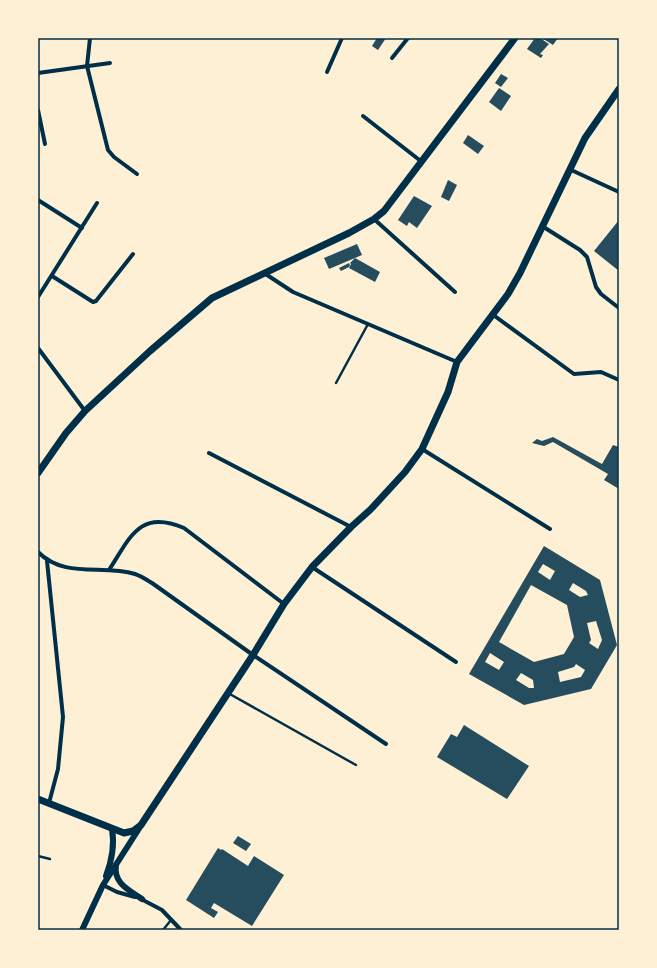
<svg xmlns="http://www.w3.org/2000/svg" width="657" height="968" viewBox="0 0 657 968" font-family="'PT Sans',sans-serif">
  <style>
    .building { fill: #264d5e; fill-rule: evenodd }
    .lines { fill: none; stroke-linecap: round; stroke-linejoin: round }
    .service { stroke: #003049; stroke-width: 2.5 }
    .minor { stroke: #003049; stroke-width: 4 }
    .tertiary { stroke: #003049; stroke-width: 6 }
    .primary { stroke: #003049; stroke-width: 7 }
    .neatline { fill: none; stroke: #003049; stroke-width: 1.5 }
  </style>
  <rect width="100%" height="100%" fill="#fdf0d5"/>
  <g class="building">
    <path d="M377 38H386L378 50 372 46Z"/>
    <path d="M535 38H540L549 44 540 54 543 55 541 58 527 49Z"/>
    <path d="M542 38H558L553 45Z"/>
    <path d="M501 74 508 78 501 87 495 83Z"/>
    <path d="M499 88 511 96 501 111 489 102Z"/>
    <path d="M468 135 484 146 478 154 463 143Z"/>
    <path d="M448 180 457 185 449 201 441 197Z"/>
    <path d="M414 196 432 206 417 228 409 222 407 226 398 220Z"/>
    <path d="M619 220V271L594 251Z"/>
    <path d="M357 244 362 255 329 269 324 258Z"/>
    <path d="M355 258 380 272 375 282 349 268 351 264 350 263Z"/>
    <path d="M349 263 350 265 349 267 341 271 339 268Z"/>
    <path d="M553 437 602 464 613 445 619 447V489L604 480 608 474 553 442 544 446 532 443 537 439 542 441Z"/>
    <path d="M544 546 600 580 617 645 591 689 524 705 469 674ZM543 564 555 571 550 580 538 572ZM573 583 586 591 588 595 580 597 569 590ZM531 585 567 605 574 637 564 654 534 662 499 642ZM596 621 602 640 598 649 589 643 591 640 587 623ZM490 653 504 662 499 670 485 662ZM576 664 585 670 581 677 560 682 558 672 574 667ZM521 673 533 680 534 688H529L516 680Z"/>
    <path d="M464 725 529 766 507 799 437 757 451 734 457 737Z"/>
    <path d="M238 836 251 844 246 851 233 843Z"/>
    <path d="M218 848 221 850 222 849 248 866 254 856 284 875 252 926 214 903 211 908 218 912 214 918 186 900Z"/>
  </g>
  <g class="lines">
    <g class="service">
      <path d="M336 383 368 324"/>
      <path d="M228 693 356 765"/>
      <path d="M38 856 50 859"/>
      <path d="M163 930 171 920"/>
    </g>
    <g class="minor">
      <path d="M90 38 87 66 108 150 114 157 137 174"/>
      <path d="M392 58 408 38"/>
      <path d="M327 72 342 38"/>
      <path d="M38 73 110 63"/>
      <path d="M38 110 45 144"/>
      <path d="M363 116 422 162"/>
      <path d="M569 169 619 192"/>
      <path d="M38 200 82 228"/>
      <path d="M374 219 455 292"/>
      <path d="M542 226 580 250 587 257 596 287 601 294 619 308"/>
      <path d="M264 273 293 292 457 362"/>
      <path d="M52 276 93 302 96 301 133 254"/>
      <path d="M38 297 97 203"/>
      <path d="M492 314 574 374 601 372 619 380"/>
      <path d="M38 348 85 411"/>
      <path d="M422 449 550 529"/>
      <path d="M209 453 351 527"/>
      <path d="M38 552C65 579 102 564 135 574 141 576 147 580 152 583L253 655 386 744"/>
      <path d="M47 561 63 717 58 769 49 803"/>
      <path d="M312 567 456 662"/>
      <path d="M109 570C130 538 139 509 184 528L284 604"/>
      <path d="M103 885 117 892 135 897"/>
      <path d="M141 899 162 910 181 930"/>
    </g>
    <g class="tertiary">
      <path d="M116 865C113 883 129 890 142 899"/>
      <path d="M106 876C112 860 115 846 112 829"/>
      <path d="M82 930 103 885 140 827"/>
    </g>
    <g class="primary">
      <path d="M38 473 66 433 85 411 150 351 212 298 349 233 374 219 384 211 515 38"/>
      <path d="M38 799 124 833 133 831 141 825 253 655 284 604 312 567 351 527 370 510 405 472 422 449 448 392 457 362 508 294 520 273 585 138 619 89"/>
    </g>
  </g>
  <rect width="657" height="968" fill="none" stroke="#fdf0d5" stroke-width="78"/>
  <rect x="39" y="39" width="579" height="890" class="neatline"/>
</svg>
